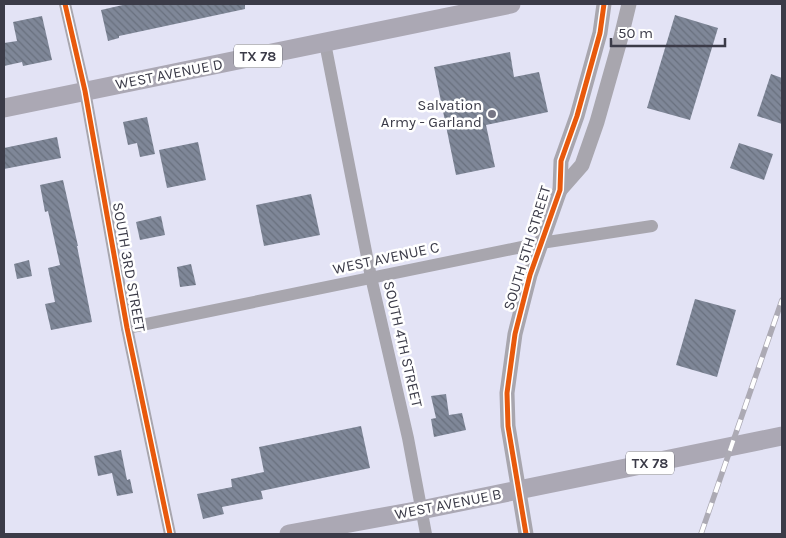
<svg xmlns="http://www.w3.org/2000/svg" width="786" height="538" viewBox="0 0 786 538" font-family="Karla,sans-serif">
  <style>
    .building { fill: url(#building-back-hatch) }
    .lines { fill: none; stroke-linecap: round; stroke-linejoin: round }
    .minor { stroke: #a8a6ae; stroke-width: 12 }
    .tertiary { stroke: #a8a6ae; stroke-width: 15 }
    .primary { stroke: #aba8b4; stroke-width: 19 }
    .rail-casing { stroke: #acaab4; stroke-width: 5.5 }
    .rail { stroke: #fff; stroke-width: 4; stroke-dasharray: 11; stroke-linecap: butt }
    .cycleway-casing { stroke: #fff; stroke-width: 8 }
    .cycleway { stroke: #e8590c; stroke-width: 5 }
    .poi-dot { fill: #767685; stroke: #fff; stroke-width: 2 }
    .labels { text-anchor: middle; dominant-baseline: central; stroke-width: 5; stroke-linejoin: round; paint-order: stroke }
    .shield { fill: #fff; stroke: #76767f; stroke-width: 1 }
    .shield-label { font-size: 14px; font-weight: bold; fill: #3b3b48 }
    .street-label { font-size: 15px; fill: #3b3b48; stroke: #fff }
    .poi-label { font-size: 15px; fill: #3b3b48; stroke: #fff; text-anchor: end }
  </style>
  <defs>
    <pattern id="building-back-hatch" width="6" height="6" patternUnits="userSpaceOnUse" patternTransform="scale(1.25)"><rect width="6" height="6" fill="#7f8798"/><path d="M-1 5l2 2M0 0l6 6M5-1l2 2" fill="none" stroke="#69707e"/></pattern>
  </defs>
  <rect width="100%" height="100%" fill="#e3e3f5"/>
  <g class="building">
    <path d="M127 4H245V9L119 36V38L108 41 101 10Z"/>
    <path d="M675 15 718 28 690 120 647 108Z"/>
    <path d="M42 16 52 60 23 66 22 62 4 66V43L17 41 13 22Z"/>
    <path d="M510 52 514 77 539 72 548 112 486 125 495 167 456 175 434 67Z"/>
    <path d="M771 74 782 78V124L757 116Z"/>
    <path d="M147 117 155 154 140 157 137 143 128 145 123 122Z"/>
    <path d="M57 137 61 158 4 169V148Z"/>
    <path d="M198 142 206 180 167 188 159 150Z"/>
    <path d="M739 143 773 154 764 180 730 168Z"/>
    <path d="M63 180 78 246H77L92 322 51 330 45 304 55 302 48 268 60 265 48 211 45 212 40 185Z"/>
    <path d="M311 194 320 235 264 246 256 205Z"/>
    <path d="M161 216 165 235 140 240 136 222Z"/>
    <path d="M29 260 32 276 17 279 14 264Z"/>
    <path d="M191 264 196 285 180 287 177 267Z"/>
    <path d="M695 299 736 310 717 377 676 365Z"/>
    <path d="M446 394 449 415 462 413 466 430 434 437 431 419 436 418 431 396Z"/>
    <path d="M361 426 370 468 261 491 263 499 222 507 224 514 203 519 197 494 232 487 231 479 264 472 259 447Z"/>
    <path d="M121 450 127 480 130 479 133 493 117 496 112 473 98 476 94 456Z"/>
  </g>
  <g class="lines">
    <g class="minor">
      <path d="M65 4 85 91 127 328 170 534"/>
      <path d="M325 43 371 277 408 438 426 534"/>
      <path d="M127 328 541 243 652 226"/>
    </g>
    <g class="tertiary">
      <path d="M560 190 582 165 597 122 621 37 629 4"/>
      <path d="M526 534 508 426 507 393 515 334 530 275 560 190 561 161 577 116 600 33 604 4"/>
    </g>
    <g class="primary">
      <path d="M4 108 511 4"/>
      <path d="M289 534 421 510 782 436"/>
    </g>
    <defs>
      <path id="rail" d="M701 534 782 300"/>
    </defs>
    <use href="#rail" class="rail-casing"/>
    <use href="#rail" class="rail"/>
    <defs>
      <g id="cycleway">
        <path d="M65 4 85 91 127 328 170 534"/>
        <path d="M526 534 508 426 507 393 515 334 530 275 560 190 561 161 577 116 600 33 604 4"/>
      </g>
    </defs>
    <use href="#cycleway" class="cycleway-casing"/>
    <use href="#cycleway" class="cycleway"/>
  </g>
  <circle class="poi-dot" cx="492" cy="114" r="5"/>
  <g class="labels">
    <g class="shield">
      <rect x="234" y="44.5" width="48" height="23" rx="4"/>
      <rect x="626" y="451.5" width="48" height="23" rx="4"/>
    </g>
    <g class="shield-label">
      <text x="258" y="56">TX 78</text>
      <text x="650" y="463">TX 78</text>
    </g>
    <g class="street-label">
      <text transform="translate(169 74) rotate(-11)">WEST AVENUE D</text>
      <text transform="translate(527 248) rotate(-73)">SOUTH 5TH STREET</text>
      <text transform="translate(386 258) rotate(-12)">WEST AVENUE C</text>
      <text transform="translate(129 267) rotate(80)">SOUTH 3RD STREET</text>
      <text transform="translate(403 344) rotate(77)">SOUTH 4TH STREET</text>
      <text transform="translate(448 504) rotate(-11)">WEST AVENUE B</text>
    </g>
    <g class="poi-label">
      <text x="482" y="105">Salvation<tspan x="482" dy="17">Army - Garland</tspan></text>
    </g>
  </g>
  <rect width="786" height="538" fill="none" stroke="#3b3b48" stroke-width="10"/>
  <path d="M611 38v8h114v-8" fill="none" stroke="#3b3b48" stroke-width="2.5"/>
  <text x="618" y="38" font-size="15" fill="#3b3b48" stroke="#ffffff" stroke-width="4" paint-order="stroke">50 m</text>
</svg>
